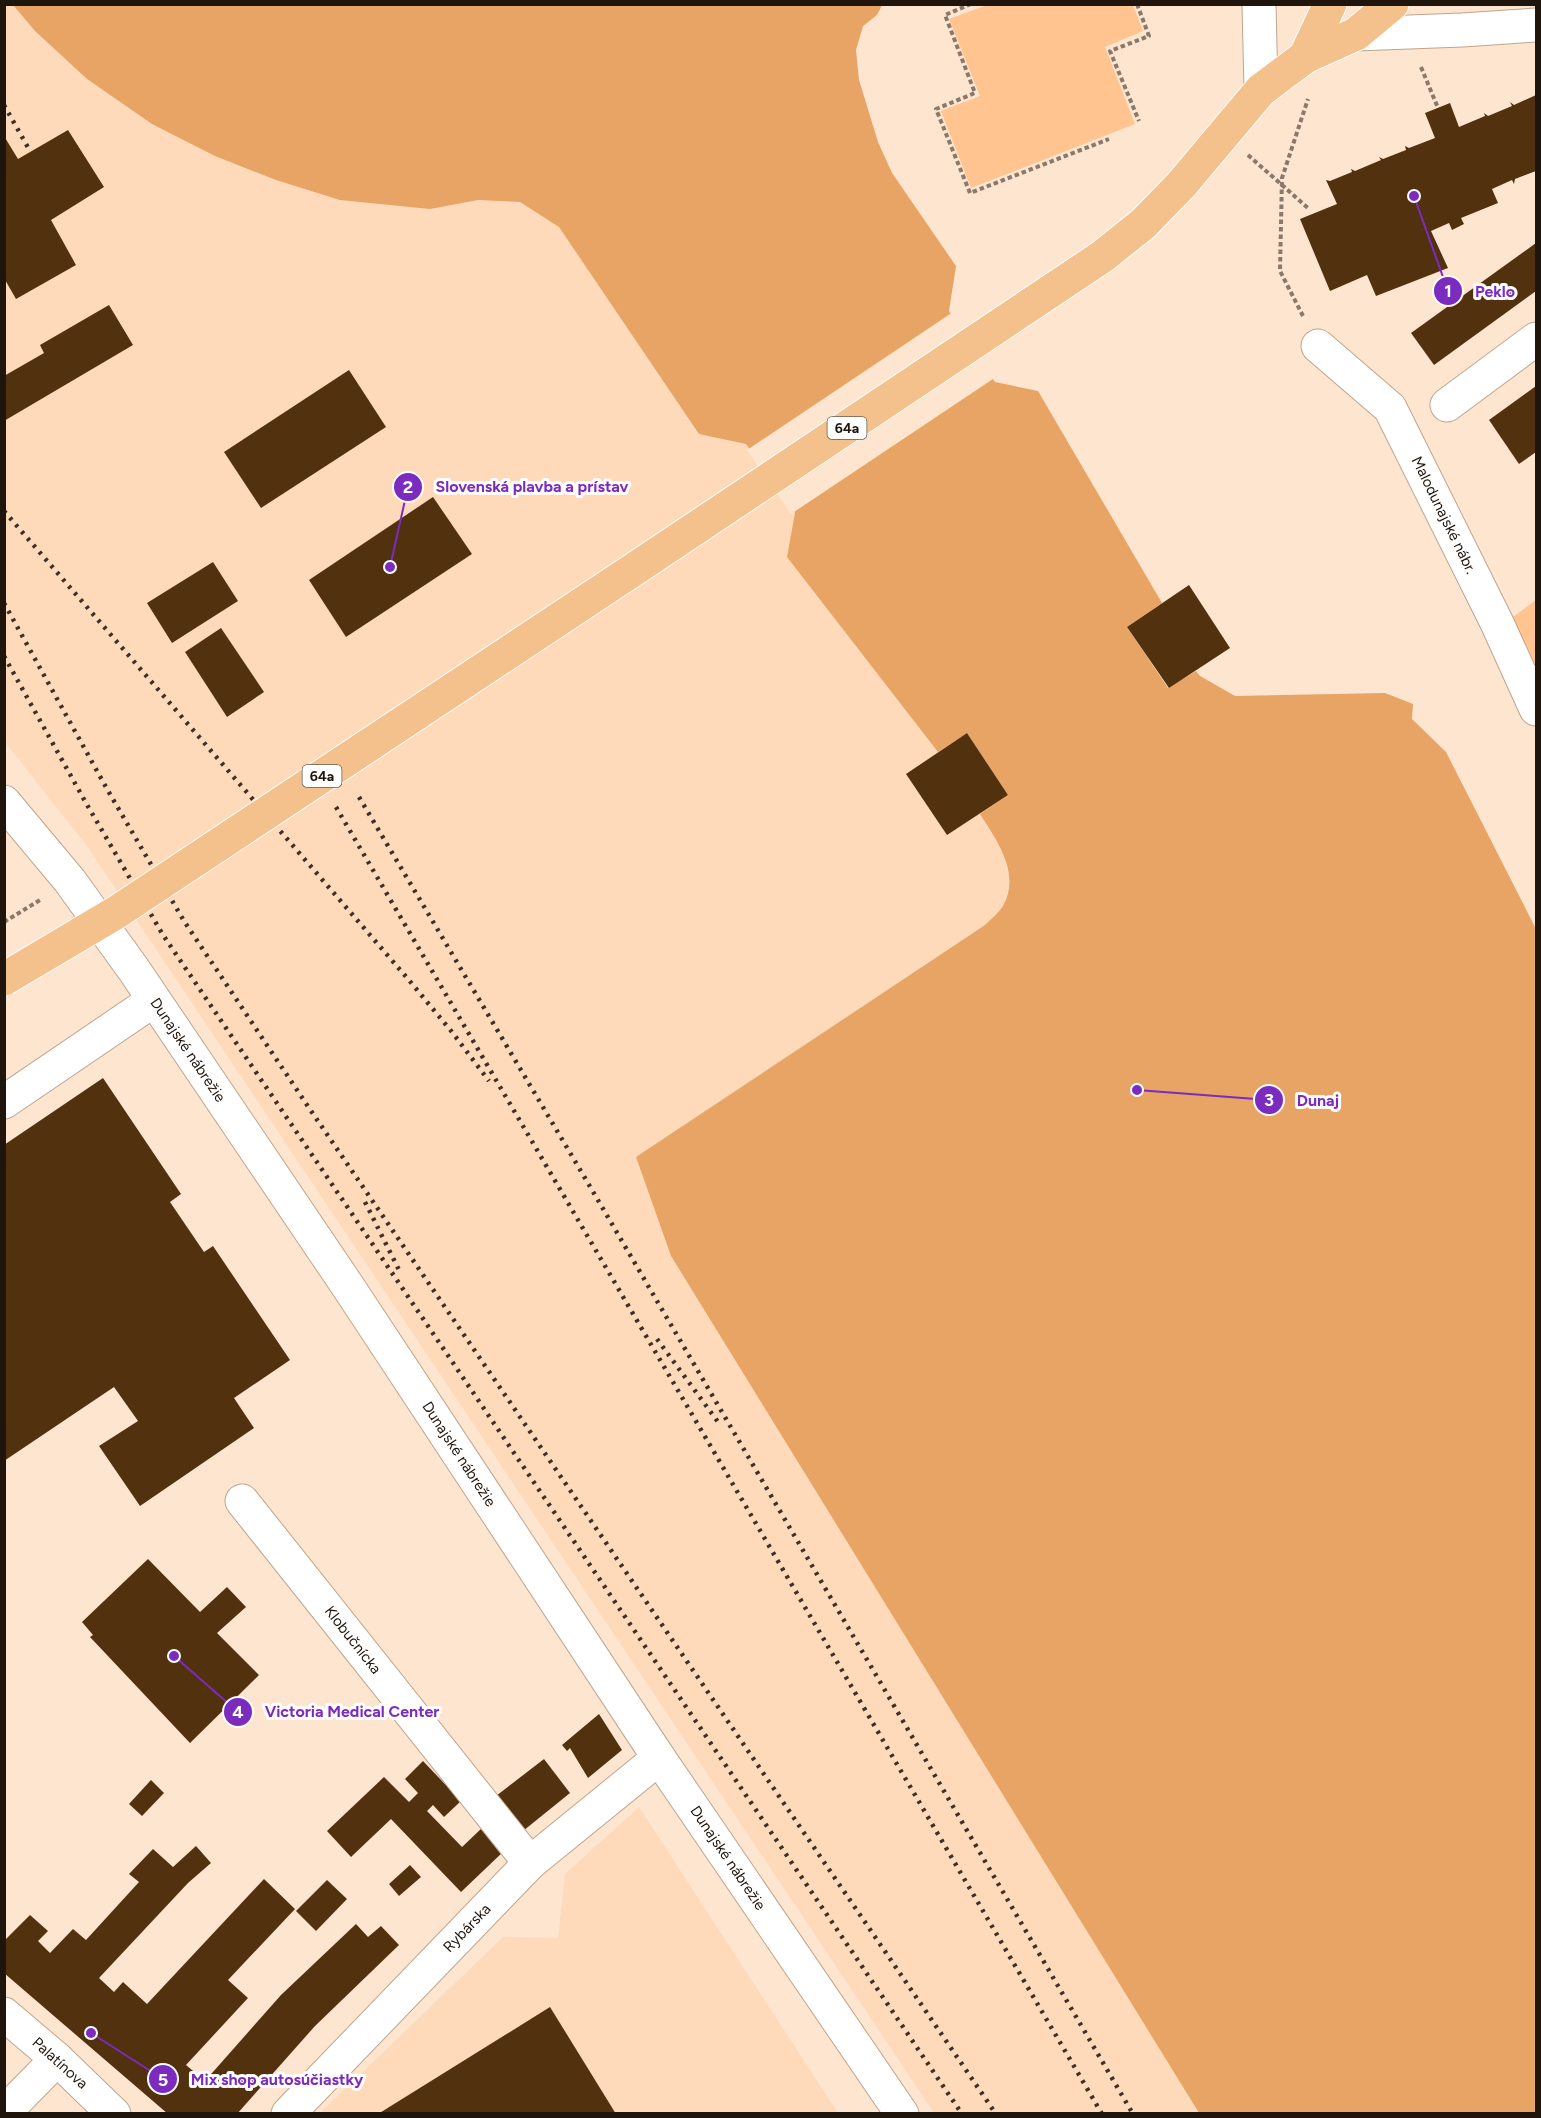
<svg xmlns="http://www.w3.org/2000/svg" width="1541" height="2118" viewBox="0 0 1541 2118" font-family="Figtree,sans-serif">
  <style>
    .built { fill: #fedaba }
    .green { fill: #ffc48f }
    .water { fill: #e7a464 }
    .pier { fill: #fee5d0 }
    .building { fill: #52310e }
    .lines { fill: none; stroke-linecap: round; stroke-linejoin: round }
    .minor-casing { stroke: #c1a48b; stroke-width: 35 }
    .major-casing { stroke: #fff; stroke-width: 35 }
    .path { stroke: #8a796a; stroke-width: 4; stroke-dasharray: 4.5 3; stroke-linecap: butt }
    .minor { stroke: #fff; stroke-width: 33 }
    .major { stroke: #f4c18c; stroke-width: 33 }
    .rail { stroke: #3d3026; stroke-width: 4.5; stroke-dasharray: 3 6; stroke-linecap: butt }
    .major-bridge-casing { stroke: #fff; stroke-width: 35; stroke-linecap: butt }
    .path-bridge { stroke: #8a796a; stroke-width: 4; stroke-dasharray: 4.5 3; stroke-linecap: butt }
    .major-bridge { stroke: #f4c18c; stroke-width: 33 }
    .labels { text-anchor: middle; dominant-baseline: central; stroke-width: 6; stroke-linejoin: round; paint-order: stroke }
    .shield { fill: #fff; stroke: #635b55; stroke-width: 1.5 }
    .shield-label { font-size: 14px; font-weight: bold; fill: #20150c }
    .street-label { font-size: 15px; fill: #20150c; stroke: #fff }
    .leader { fill: none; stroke: #7b2cbf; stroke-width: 2 }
    .callout-dot { fill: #7b2cbf; stroke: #fff; stroke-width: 2 }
    .mark-label { font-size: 18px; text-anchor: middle; font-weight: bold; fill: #fff }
    .callout-label { font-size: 16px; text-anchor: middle; font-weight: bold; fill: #7b2cbf; stroke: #fff; stroke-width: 6; stroke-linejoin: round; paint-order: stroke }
  </style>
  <rect width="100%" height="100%" fill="#fee5d0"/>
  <g class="built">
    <path d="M5 5H13L35 31 87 79 152 124 430 209 478 200 520 202 559 227 699 433 746 444 795 513 788 557 938 751 967 733 1008 795 980 814 1003 852 1010 881 1004 905 985 925 636 1157 671 1256 1199 2113H934L87 846 5 742Z"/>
    <path d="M639 1807 838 2113 319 2114 503 1937 558 1938 565 1874Z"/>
  </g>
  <g class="green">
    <path d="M987 5H1133L1143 31 1105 47 1135 124 971 188 941 111 980 96 949 19Z"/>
    <path d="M1536 600V668L1513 617Z"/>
  </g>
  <path class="water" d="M13 5H882L877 15 863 26 856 50 859 80 878 142 892 173 956 266 949 311 995 382 1038 391 1162 603 1127 627 1168 688 1196 671 1200 676 1235 696 1385 693 1413 704 1412 719 1446 752 1536 929V2113H1199L671 1256 636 1157 985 925C991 919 1000 912 1004 904 1020 872 997 841 980 814L1008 795 967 733 938 752 787 557 795 513 746 444 699 434 559 227 520 202 478 200 430 209 340 200 276 180 215 156 152 124 87 79 35 31Z"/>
  <path class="pier" d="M953 312 996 377 791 514 747 450Z"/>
  <g class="building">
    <path d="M1536 95V171L1515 179 1514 184 1512 180 1492 189 1498 203 1461 218 1464 224 1452 230 1449 223 1431 231 1448 268 1376 296 1367 275 1330 291 1300 219 1337 204 1326 180 1330 181 1352 172 1351 169 1355 171 1381 160 1379 157 1383 159 1406 150 1405 146 1409 148 1435 138 1425 113 1450 103 1459 127 1485 116 1484 113 1488 116 1512 106 1510 102 1514 105Z"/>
    <path d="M68 130 104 187 51 220 76 265 16 299 4 278V136L18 159Z"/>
    <path d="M1536 243V291L1434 365 1411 333Z"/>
    <path d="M109 305 133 345 4 421V376L44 353 40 345Z"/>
    <path d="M349 370 386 427 261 508 224 452Z"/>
    <path d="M1536 386V452L1519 464 1489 420Z"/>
    <path d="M433 497 472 554 346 637 309 580Z"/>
    <path d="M213 562 238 601 172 643 147 603Z"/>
    <path d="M1189 585 1230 648 1169 688 1127 627Z"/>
    <path d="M221 628 264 692 227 717 185 652Z"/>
    <path d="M967 733 1008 795 947 835 906 774Z"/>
    <path d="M103 1078 181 1194 170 1202 204 1252 213 1246 290 1360 234 1398 254 1428 140 1506 99 1446 138 1421 114 1387 4 1461V1145Z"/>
    <path d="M148 1559 200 1612 227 1587 246 1607 217 1633 259 1675 190 1743 90 1637 93 1635 82 1622Z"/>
    <path d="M599 1714 622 1750 588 1778 570 1748 567 1751 562 1745Z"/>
    <path d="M544 1759 570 1793 523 1831 496 1796Z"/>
    <path d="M423 1761 461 1801 444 1817 433 1805 427 1811 462 1847 482 1828 504 1851 461 1892 391 1819 351 1857 327 1831 384 1777 409 1802 418 1793 405 1779Z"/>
    <path d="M151 1780 164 1793 142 1816 129 1804Z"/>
    <path d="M196 1846 211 1863 188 1883 99 1978 114 1992 123 1982 147 2004 264 1879 295 1909 228 1980 248 1998 186 2065 205 2081 281 1995 356 1924 368 1937 381 1926 399 1945 315 2026 237 2114H168L4 1973V1941L30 1915 48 1931 38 1941 50 1953 73 1929 86 1940 139 1882 129 1874 153 1849 173 1867Z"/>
    <path d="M410 1865 421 1877 399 1896 389 1884Z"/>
    <path d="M327 1880 347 1899 316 1931 296 1911Z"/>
    <path d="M550 2007 616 2114H378Z"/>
  </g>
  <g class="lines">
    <defs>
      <g id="minor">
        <path d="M1259 4 1261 90"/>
        <path d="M1356 34 1462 30 1536 25"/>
        <path d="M1318 346 1390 408 1497 623 1536 709"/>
        <path d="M1447 405 1536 339"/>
        <path d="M4 802 70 881 134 970 349 1288 659 1758 902 2114"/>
        <path d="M4 1102 154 1000"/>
        <path d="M242 1501 530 1863"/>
        <path d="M4 2014 57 2059 114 2114"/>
        <path d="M4 2113 57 2059"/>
        <path d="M288 2114 530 1863 659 1758"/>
      </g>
      <g id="major">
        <path d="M1305 57 1330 4"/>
        <path d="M636 568 1103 256 1143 224 1181 185 1261 90 1305 57 1356 34 1392 4"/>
      </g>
    </defs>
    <use href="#minor" class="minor-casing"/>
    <use href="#major" class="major-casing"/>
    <g class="path">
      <path d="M971 4 945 15 975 93 936 109 970 193 1109 139"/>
      <path d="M1137 4 1149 36 1110 51 1139 121"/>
      <path d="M1421 67 1438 108"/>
      <path d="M1303 316 1280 271 1282 178 1308 99"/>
      <path d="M4 922 40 900"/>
    </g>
    <use href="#minor" class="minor"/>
    <use href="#major" class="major"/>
    <g class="rail">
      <path d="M4 105 30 151"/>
      <path d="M4 511 408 979 452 1032 489 1081"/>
      <path d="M4 603 107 789 184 921 307 1105 996 2114"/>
      <path d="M4 656 86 803 163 935 962 2114"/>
      <path d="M359 797 585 1178 1133 2114"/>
      <path d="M336 807 1102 2114"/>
      <path d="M365 1202 400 1272"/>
      <path d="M657 1339 721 1426"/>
    </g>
    <defs>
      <path id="major-bridge" d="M4 979 117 912 636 568"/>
    </defs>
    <use href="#major-bridge" class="major-bridge-casing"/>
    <path class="path-bridge" d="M1248 155 1308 208"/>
    <use href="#major-bridge" class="major-bridge"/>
  </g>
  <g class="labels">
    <g class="shield">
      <rect x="827.5" y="417" width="39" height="22" rx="4.5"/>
      <rect x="302.5" y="765" width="39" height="22" rx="4.5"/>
    </g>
    <g class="shield-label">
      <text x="847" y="428">64a</text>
      <text x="322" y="776">64a</text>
    </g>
    <g class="street-label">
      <text transform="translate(1444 515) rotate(64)">Malodunajské nábr.</text>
      <text transform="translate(188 1050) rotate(56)">Dunajské nábrežie</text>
      <text transform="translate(459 1454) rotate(57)">Dunajské nábrežie</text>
      <text transform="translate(353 1640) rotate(52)">Klobučnícka</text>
      <text transform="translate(728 1858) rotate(56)">Dunajské nábrežie</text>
      <text transform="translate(467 1928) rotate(-46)">Rybárska</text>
      <text transform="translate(60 2063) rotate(42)">Palatínova</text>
    </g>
  </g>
  <path class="leader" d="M1414 196L1448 291M390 567L408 487M1137 1090L1269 1100M174 1656L238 1712M91 2033L163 2079"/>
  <g class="callout-dot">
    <circle cx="1414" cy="196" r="6"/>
    <circle cx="390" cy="567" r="6"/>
    <circle cx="1137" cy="1090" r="6"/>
    <circle cx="174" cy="1656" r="6"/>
    <circle cx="91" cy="2033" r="6"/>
    <circle cx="1448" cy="291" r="15"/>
    <circle cx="408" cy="487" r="15"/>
    <circle cx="1269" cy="1100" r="15"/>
    <circle cx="238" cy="1712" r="15"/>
    <circle cx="163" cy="2079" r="15"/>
  </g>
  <g class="mark-label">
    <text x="1448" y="297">1</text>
    <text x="408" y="493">2</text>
    <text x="1269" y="1106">3</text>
    <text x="238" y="1718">4</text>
    <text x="163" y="2086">5</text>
  </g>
  <g class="callout-label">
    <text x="1495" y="297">Peklo</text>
    <text x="532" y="492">Slovenská plavba a prístav</text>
    <text x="1318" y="1106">Dunaj</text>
    <text x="352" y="1717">Victoria Medical Center</text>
    <text x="277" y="2085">Mix shop autosúčiastky</text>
  </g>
  <rect width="1541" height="2118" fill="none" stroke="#20150c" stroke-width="12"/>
</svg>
